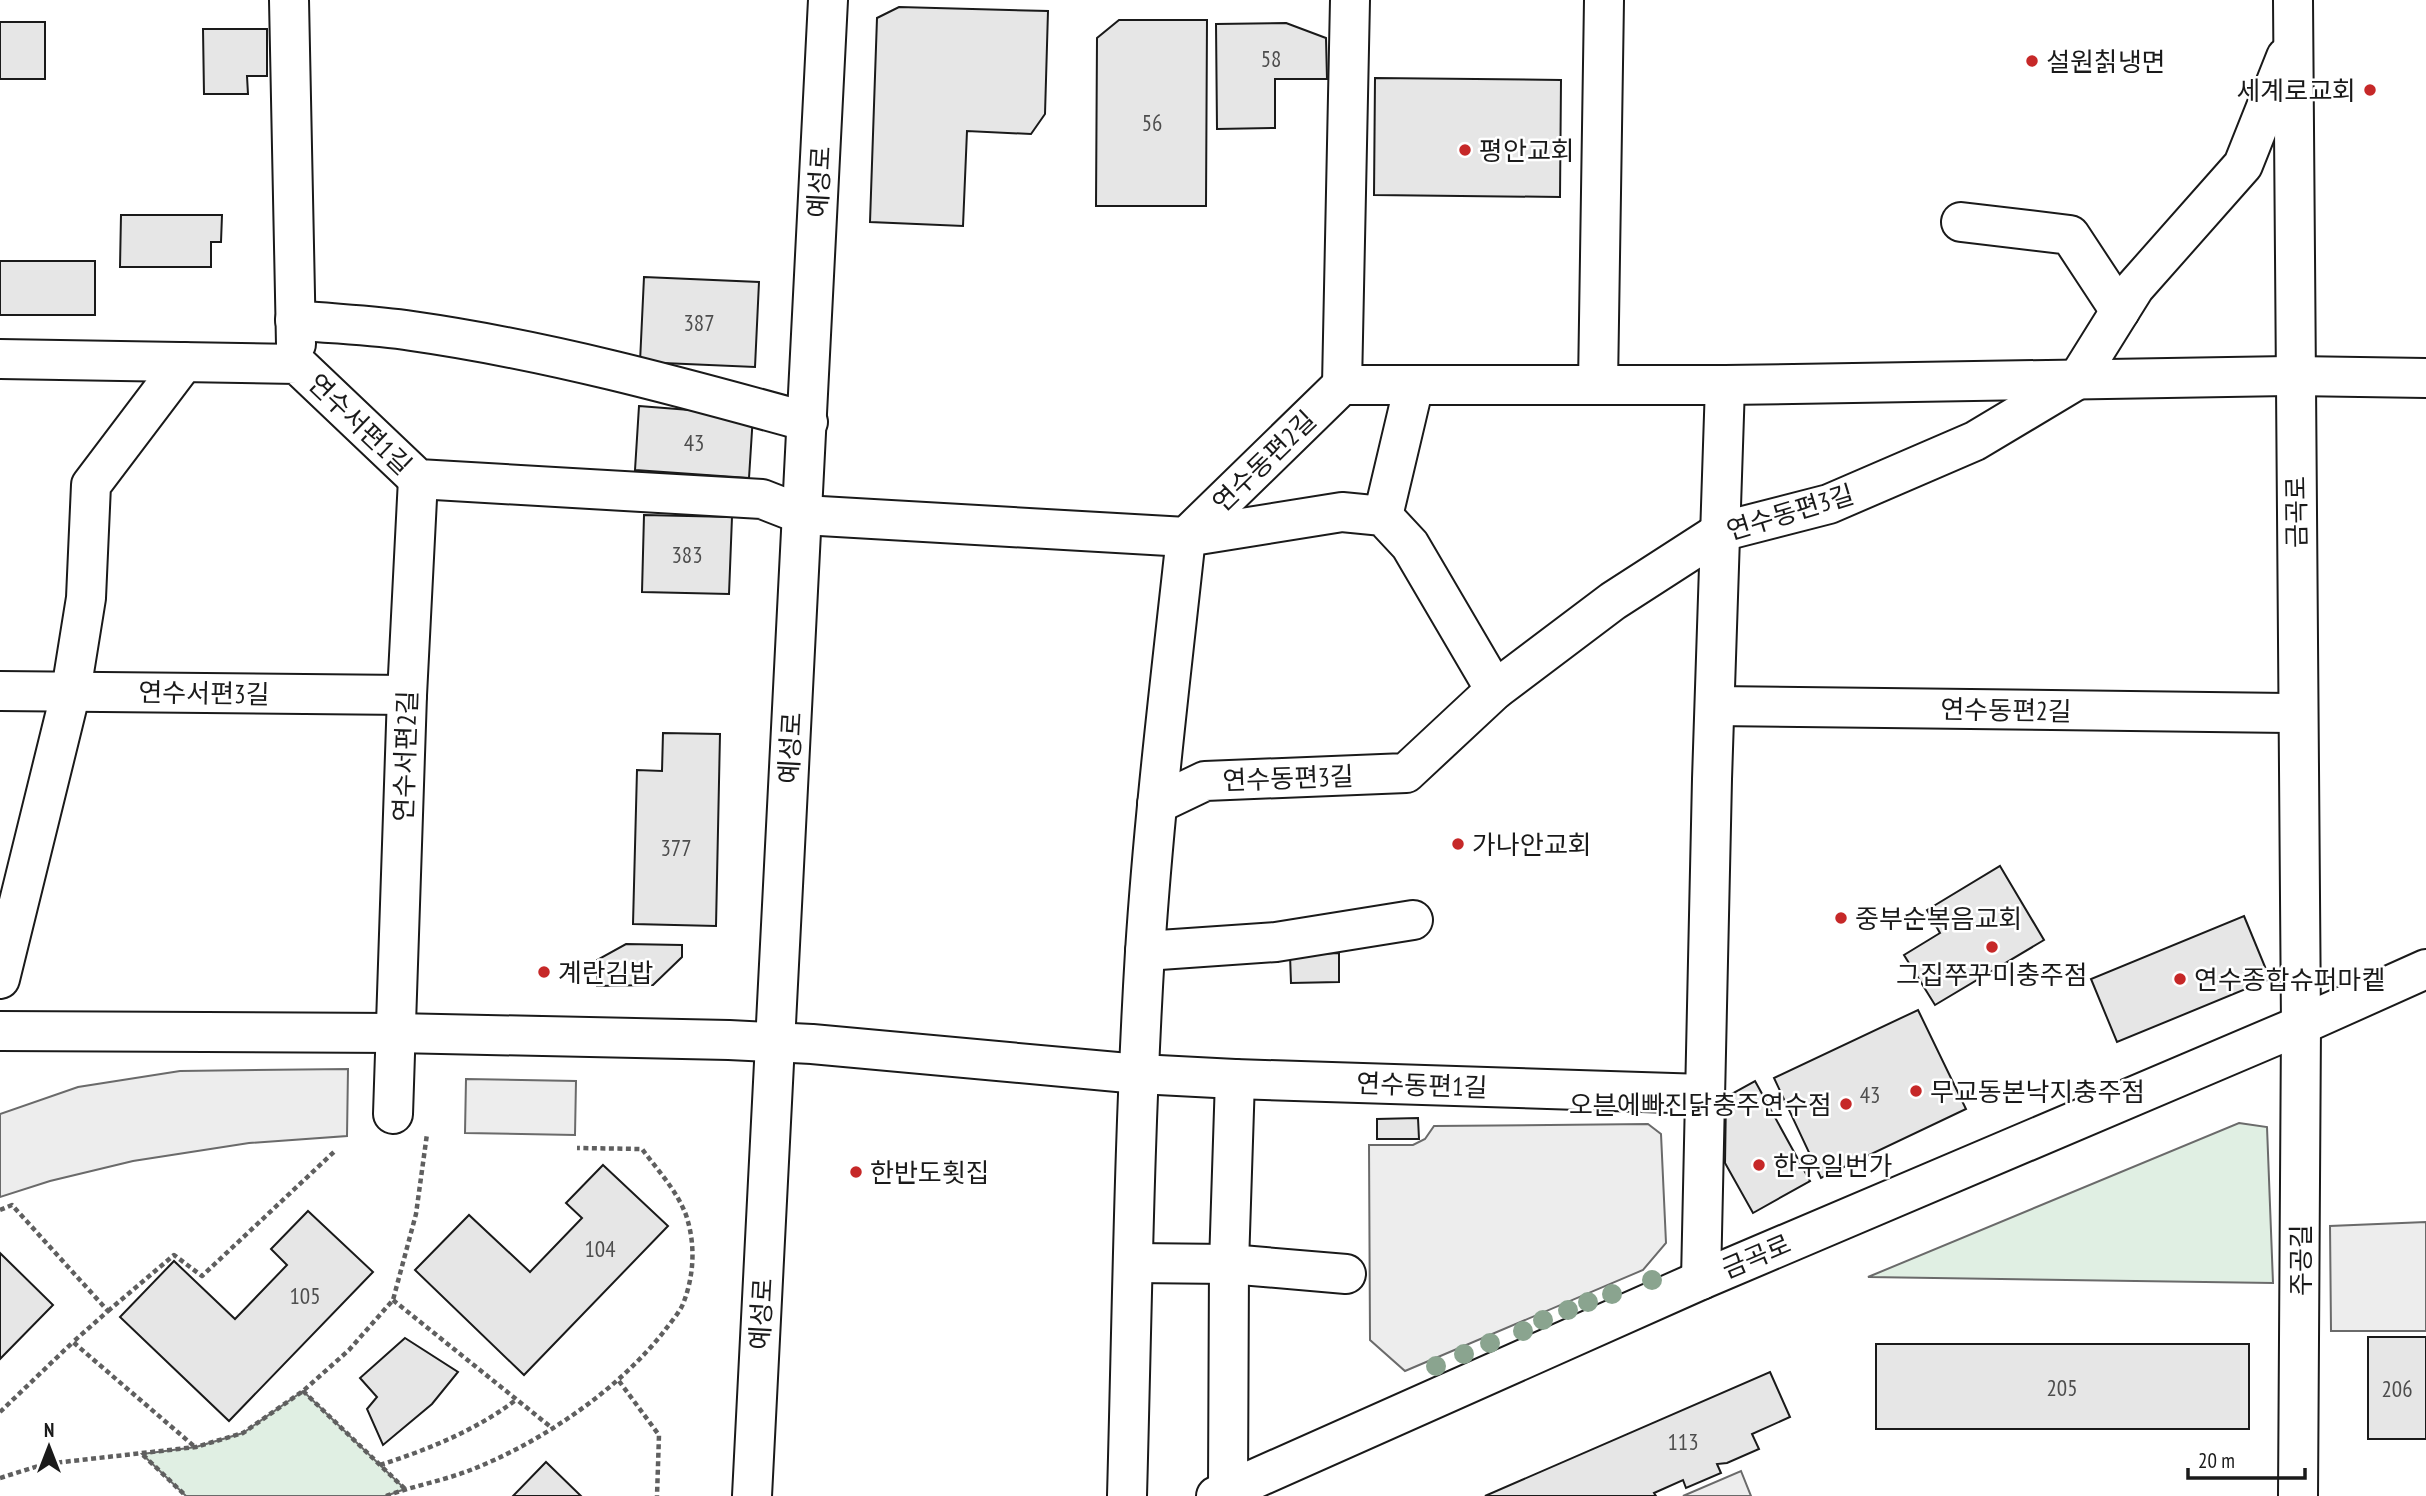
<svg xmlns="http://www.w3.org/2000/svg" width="2426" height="1496" viewBox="0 0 2426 1496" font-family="'PT Sans Narrow','Noto Sans KR',sans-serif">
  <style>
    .green { fill: #e0efe3; stroke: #6a6a6a; stroke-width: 2 }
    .parking { fill: #ededed; stroke: #6a6a6a; stroke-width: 2 }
    .building { fill: #e6e6e6; stroke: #1a1a1a; stroke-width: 2 }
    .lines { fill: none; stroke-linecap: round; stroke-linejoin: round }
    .minor-casing { stroke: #1a1a1a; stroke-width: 42 }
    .path { stroke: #5f5f5f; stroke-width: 4.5; stroke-dasharray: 5 3.5; stroke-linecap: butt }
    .minor { stroke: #fff; stroke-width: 38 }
    .tree { fill: #8aa48f }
    .poi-dot { fill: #c62828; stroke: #fff; stroke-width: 2.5 }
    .labels { text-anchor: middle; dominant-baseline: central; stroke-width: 5; stroke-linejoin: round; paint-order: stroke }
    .number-label { font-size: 23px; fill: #4d4d4d }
    .poi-label { font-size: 26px; fill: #1a1a1a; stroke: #fff; text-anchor: start }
    .street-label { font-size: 26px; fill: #1a1a1a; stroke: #fff }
  </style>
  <rect width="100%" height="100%" fill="#fff"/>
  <g class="green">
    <path d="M2239 1123 2267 1127 2273 1283 1868 1277Z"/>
    <path d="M303 1391 405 1489 386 1496H186L142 1454 196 1447 243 1433Z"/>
  </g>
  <g class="parking">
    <path d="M348 1069 347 1136 249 1143 133 1161 50 1181 0 1197V1114L78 1087 180 1071Z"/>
    <path d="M466 1079 576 1081 575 1135 465 1133Z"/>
    <path d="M1648 1124 1661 1134 1666 1243 1643 1270 1405 1371 1370 1340 1369 1145H1413L1425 1139 1434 1126Z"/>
    <path d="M2426 1222V1331H2331L2330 1226Z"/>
    <path d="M1741 1471 1751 1496H1683Z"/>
  </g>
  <g class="building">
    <path d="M899 7 1048 11 1045 114 1031 134 967 131 963 226 870 222 877 18Z"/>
    <path d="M1119 20H1207L1206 206H1096L1097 38Z"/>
    <rect x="0" y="22" width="45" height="57"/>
    <path d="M1286 23 1326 38 1327 79H1275V128L1217 129 1216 24Z"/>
    <path d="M203 29H267V76H247L248 94H204Z"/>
    <path d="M1375 78 1561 80 1560 197 1374 195Z"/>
    <path d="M121 215H222L221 242H211V267H120Z"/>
    <rect x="0" y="261" width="95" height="54"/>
    <path d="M644 277 759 282 755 367 640 362Z"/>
    <path d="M639 406 753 415 749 478 635 470Z"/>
    <path d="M644 515 732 517 729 594 642 592Z"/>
    <path d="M663 733 720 734 716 926 633 924 637 770 662 771Z"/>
    <path d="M2000 866 2044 940 1935 1005 1904 955 1940 933 1927 910Z"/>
    <path d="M2244 916 2270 979 2117 1042 2091 979Z"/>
    <path d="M626 944 682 945V957L653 985 597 986V960Z"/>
    <path d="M1339 953V982L1291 983 1290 955Z"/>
    <path d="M1918 1010 1966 1109 1821 1178 1774 1078Z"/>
    <path d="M1755 1081 1810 1181 1753 1213 1725 1163 1726 1097Z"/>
    <path d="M1418 1118 1419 1139H1377V1119Z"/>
    <path d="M603 1165 668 1226 524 1375 415 1270 469 1215 530 1272 582 1218 566 1203Z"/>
    <path d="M308 1211 373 1272 229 1421 120 1317 174 1261 235 1319 287 1265 271 1249Z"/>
    <path d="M0 1253 53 1305 0 1359Z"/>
    <rect x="2368" y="1337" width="58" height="102"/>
    <path d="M405 1338 458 1372 432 1404 383 1445 367 1409 377 1397 360 1378Z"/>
    <rect x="1876" y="1344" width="373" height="85"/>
    <path d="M1770 1372 1790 1417 1752 1434 1759 1449 1727 1463 1717 1464 1721 1473 1686 1488 1683 1480 1654 1493 1656 1496H1485Z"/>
    <path d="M546 1462 581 1496H513Z"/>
  </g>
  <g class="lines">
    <defs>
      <g id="minor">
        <path d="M289 0 296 344"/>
        <path d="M2293 0 2301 1025 2298 1496"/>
        <path d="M1961 222 2070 235 2120 311"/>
        <path d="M295 320C334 324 373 325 412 331 546 350 678 386 808 422"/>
        <path d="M0 359 297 364 418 479 762 499 803 515 1186 537 1342 385H1725L2294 376 2426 378"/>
        <path d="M1342 385 1350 0"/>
        <path d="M1598 385 1604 0"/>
        <path d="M1383 516 1414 385"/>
        <path d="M0 691 407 695"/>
        <path d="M1715 706 2298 713"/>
        <path d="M1157 804 1205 781 1406 773 1495 690 1613 601 1720 532 1829 504 1975 441 2077 380 2135 287 2243 165 2286 57"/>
        <path d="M1145 951 1276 942 1413 920"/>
        <path d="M0 979 71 691 86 598 91 485 184 362"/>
        <path d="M0 1031 395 1033 729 1040 812 1044 1139 1074 1235 1079 1704 1094"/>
        <path d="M393 1114 407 695 418 479"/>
        <path d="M1134 1263 1229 1264 1346 1274"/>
        <path d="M1701 1280 1712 779 1725 385"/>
        <path d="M1228 1491 1229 1264 1235 1079"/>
        <path d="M752 1496 828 0"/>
        <path d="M1127 1496C1132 1315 1134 1133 1145 952 1154 813 1171 675 1186 537L1342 512 1383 516 1410 545 1495 690"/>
        <path d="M1216 1496 1701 1280 2301 1025 2426 969"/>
      </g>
    </defs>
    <use href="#minor" class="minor-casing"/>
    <g class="path">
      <path d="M0 1210 12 1205 108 1311 73 1342"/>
      <path d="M393 1300 552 1428"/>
      <path d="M108 1311 174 1255 202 1276 336 1150"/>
      <path d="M619 1381 659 1435 657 1496"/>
      <path d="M303 1391 405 1489"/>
      <path d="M0 1412 73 1342 195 1447"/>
      <path d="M143 1455 186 1496"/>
      <path d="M380 1465C427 1450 477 1430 517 1399"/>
      <path d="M0 1478 45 1464 196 1447 243 1433 303 1391 349 1350 393 1300 416 1214 427 1134"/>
      <path d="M386 1496C413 1486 442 1481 468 1471 539 1444 619 1390 665 1330 671 1322 679 1313 683 1304 694 1276 696 1245 686 1215 677 1191 657 1169 642 1149L577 1148"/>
    </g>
    <use href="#minor" class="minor"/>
  </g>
  <g class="tree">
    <circle cx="1652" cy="1280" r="10"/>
    <circle cx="1612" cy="1294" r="10"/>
    <circle cx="1588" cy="1302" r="10"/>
    <circle cx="1568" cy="1310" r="10"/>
    <circle cx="1543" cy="1320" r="10"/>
    <circle cx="1523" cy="1331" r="10"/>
    <circle cx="1490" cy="1343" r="10"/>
    <circle cx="1464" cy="1354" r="10"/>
    <circle cx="1436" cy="1366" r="10"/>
  </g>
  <g class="poi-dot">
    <circle cx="2032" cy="61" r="7"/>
    <circle cx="2370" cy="90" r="7"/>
    <circle cx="1465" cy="150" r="7"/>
    <circle cx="1458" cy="844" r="7"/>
    <circle cx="1841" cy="918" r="7"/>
    <circle cx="1992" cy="947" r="7"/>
    <circle cx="544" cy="972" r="7"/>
    <circle cx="2180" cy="979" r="7"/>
    <circle cx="1916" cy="1091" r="7"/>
    <circle cx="1846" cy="1104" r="7"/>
    <circle cx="1759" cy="1165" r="7"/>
    <circle cx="856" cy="1172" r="7"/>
  </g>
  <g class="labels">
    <g class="number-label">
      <text x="1271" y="58">58</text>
      <text x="1152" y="122">56</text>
      <text x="699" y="322">387</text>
      <text x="694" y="442">43</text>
      <text x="687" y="554">383</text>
      <text x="676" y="847">377</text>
      <text x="1870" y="1094">43</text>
      <text x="600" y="1248">104</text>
      <text x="305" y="1295">105</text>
      <text x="2062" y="1387">205</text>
      <text x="2397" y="1388">206</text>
      <text x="1683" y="1441">113</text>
    </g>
    <g class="poi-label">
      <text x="2046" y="61">설원칡냉면</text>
      <text x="2356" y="90" text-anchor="end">세계로교회</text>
      <text x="1479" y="150">평안교회</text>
      <text x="1472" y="844">가나안교회</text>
      <text x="1855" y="918">중부순복음교회</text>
      <text x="558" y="972">계란김밥</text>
      <text x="1992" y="974" text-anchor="middle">그집쭈꾸미충주점</text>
      <text x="2194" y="979">연수종합슈퍼마켙</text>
      <text x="1930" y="1091">무교동본낙지충주점</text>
      <text x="1832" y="1104" text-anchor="end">오븐에빠진닭충주연수점</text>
      <text x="1773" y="1165">한우일번가</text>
      <text x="870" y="1172">한반도횟집</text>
    </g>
    <g class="street-label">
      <text transform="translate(819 182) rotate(-87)">예성로</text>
      <text transform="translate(360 424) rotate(44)">연수서편1길</text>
      <text transform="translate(1264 461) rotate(-44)">연수동편2길</text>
      <text transform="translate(1790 512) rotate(-17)">연수동편3길</text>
      <text transform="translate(2296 512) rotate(-91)">금곡로</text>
      <text transform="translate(204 693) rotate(1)">연수서편3길</text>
      <text transform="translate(2006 710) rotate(1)">연수동편2길</text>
      <text transform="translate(790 748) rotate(-87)">예성로</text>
      <text transform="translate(405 756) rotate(-88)">연수서편2길</text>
      <text transform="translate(1288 778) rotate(-2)">연수동편3길</text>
      <text transform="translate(1422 1085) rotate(2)">연수동편1길</text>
      <text transform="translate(1756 1256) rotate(-23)">금곡로</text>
      <text transform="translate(2300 1260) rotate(-90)">주공길</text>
      <text transform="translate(761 1314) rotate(-87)">예성로</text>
    </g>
  </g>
  <g transform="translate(49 1447)" stroke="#ffffff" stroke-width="5" paint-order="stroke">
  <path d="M0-5L12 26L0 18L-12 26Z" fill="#1a1a1a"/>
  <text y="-10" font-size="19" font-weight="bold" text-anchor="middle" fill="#1a1a1a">N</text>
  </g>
  <path d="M2188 1468v10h117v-10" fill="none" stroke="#1a1a1a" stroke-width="3.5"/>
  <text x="2198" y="1468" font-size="21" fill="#1a1a1a" stroke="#ffffff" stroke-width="5" paint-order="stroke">20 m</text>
</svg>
